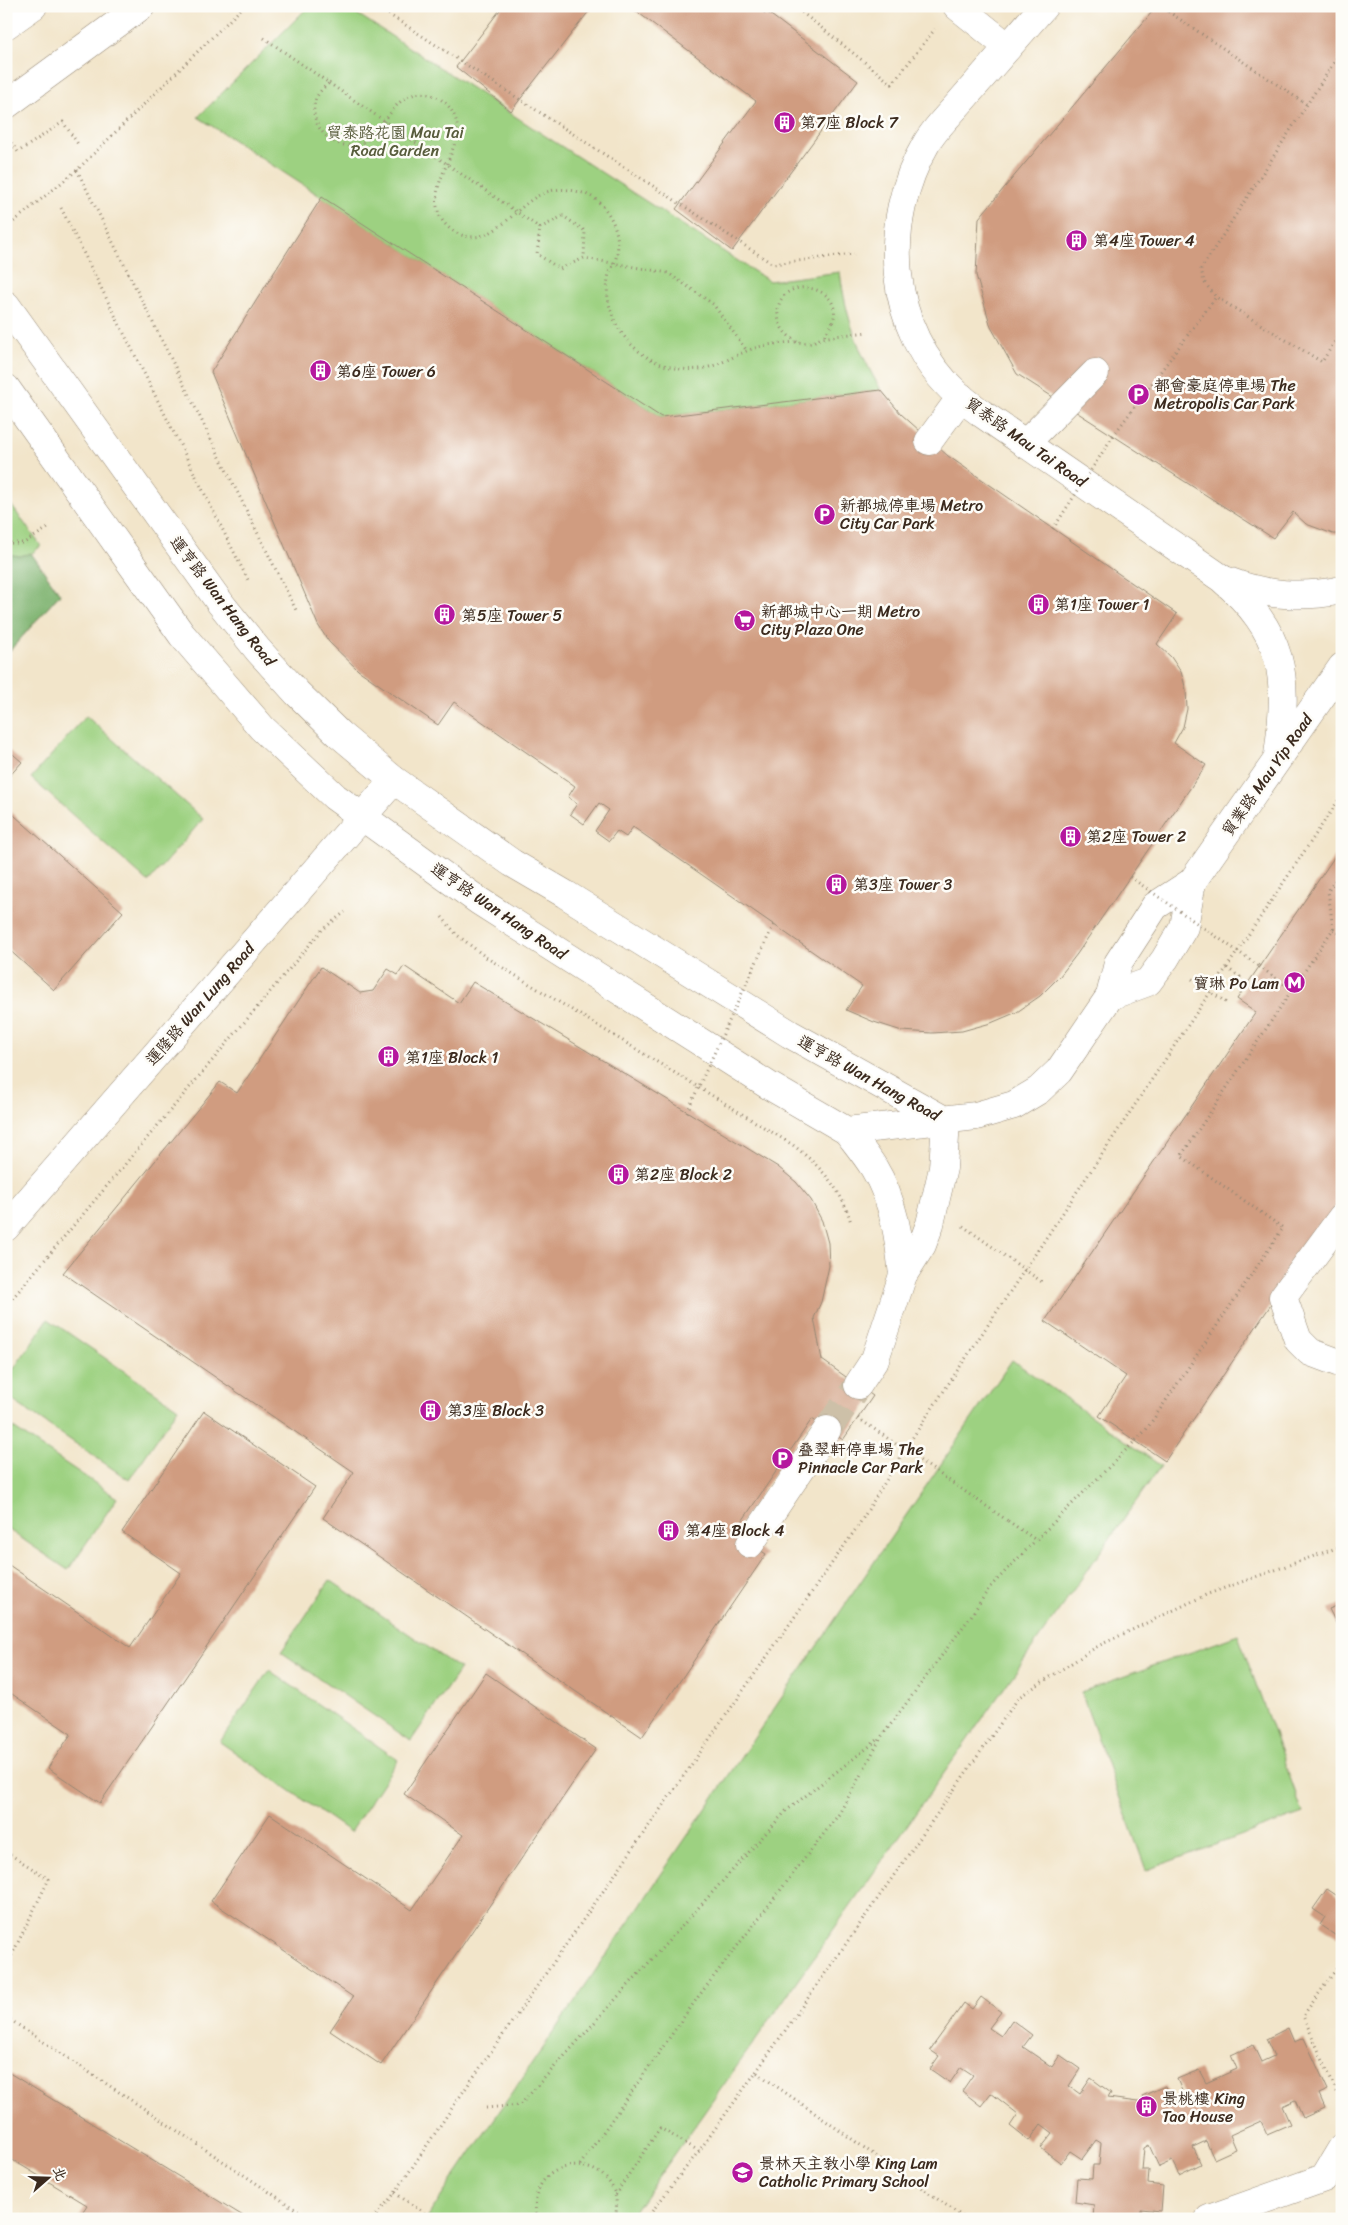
<svg xmlns="http://www.w3.org/2000/svg" width="1348" height="2225" viewBox="0 0 1348 2225" font-family="Sriracha,'LXGW WenKai TC',sans-serif">
  <style>
    .green { fill: #9dd181; stroke: #6c7e50 }
    .forest { fill: #7eb36f; stroke: #5c6e46 }
    .building { fill: #d09c80 }
    .lines { fill: none; stroke-linecap: round; stroke-linejoin: round }
    .minor-tunnel { stroke: #cdc0a8; stroke-width: 28; stroke-dasharray: 28 14; stroke-linecap: butt }
    .minor-casing { stroke: #968874; stroke-width: 29 }
    .major-casing { stroke: #968874; stroke-width: 29 }
    .path { stroke: #968874; stroke-width: 3; stroke-dasharray: 1 4; stroke-linecap: butt }
    .minor { stroke: #fff; stroke-width: 28 }
    .major { stroke: #fff; stroke-width: 28 }
    .path-bridge { stroke: #968874; stroke-width: 3; stroke-dasharray: 1 4; stroke-linecap: butt }
    .labels { text-anchor: middle; dominant-baseline: central; stroke-width: 5; stroke-linejoin: round; paint-order: stroke }
    .poi-label { font-size: 16px; fill: #3b2a1e; stroke: #fdfcf7; text-anchor: start }
    .park-label { font-size: 16px; fill: #585c3c; stroke: #fdfcf7 }
    .street-label { font-size: 16px; fill: #3b2a1e; stroke: #fdfcf7 }
  </style>
  <rect width="100%" height="100%" fill="#fdfcf7"/>
  <filter id="ink" filterUnits="userSpaceOnUse"><feTurbulence type="fractalNoise" baseFrequency=".02" numOctaves="2"/><feDisplacementMap in="SourceGraphic" scale="10" xChannelSelector="R" yChannelSelector="G"/><feConvolveMatrix kernelMatrix="1 2 1 2 8 2 1 2 1" color-interpolation-filters="sRGB"/></filter>
  <filter id="wash" filterUnits="userSpaceOnUse"><feTurbulence type="fractalNoise" baseFrequency=".0096" numOctaves="4" result="noise"/><feDisplacementMap in="SourceGraphic" scale="20" xChannelSelector="R" yChannelSelector="G"/><feGaussianBlur stdDeviation="1.12" result="paint"/><feColorMatrix in="noise" values="0 0 0 0 0 0 0 0 0 0 0 0 0 0 0 0 0 1.4 0 .05"/><feComposite in="paint" operator="in"/></filter>
  <g filter="url(#wash)">
    <rect width="100%" height="100%" fill="#f2e5ca"/>
    <g class="green">
      <path d="M309 6H345L769 281 840 272C846 318 858 351 881 390L661 417 198 117Z"/>
      <path d="M6 498 41 546 31 554 60 594 6 655Z"/>
      <path d="M86 716 203 819 148 882 31 778Z"/>
      <path d="M48 1319 178 1408 129 1480 6 1396V1380Z"/>
      <path d="M1012 1360 1161 1466 629 2219H426Z"/>
      <path d="M6 1423 117 1498 68 1570 6 1528Z"/>
      <path d="M330 1580 460 1669 411 1741 281 1652Z"/>
      <path d="M1238 1635 1303 1813 1146 1870 1081 1692Z"/>
      <path d="M269 1670 398 1760 350 1832 220 1742Z"/>
    </g>
    <path class="forest" d="M31 553 60 594 6 655V554L20 556Z"/>
    <g id="blocks">
      <g class="building">
        <path d="M503 6H593L511 111 456 67Z"/>
        <path d="M633 6H759L858 81 732 251 676 209 756 101 632 8Z"/>
        <path d="M1157 6H1342V534H1333L1306 524 1293 512 1273 538 1017 374 991 327 976 275 979 218Z"/>
        <path d="M322 197 661 417 881 390 901 414 948 456 1177 614 1157 644 1171 657 1181 672 1186 690 1187 709 1183 727 1174 743 1206 765 1077 954 1060 976 1040 996 1017 1012 991 1023 962 1031 932 1033 902 1031 874 1022 846 1010 862 986 633 827 626 837 617 831 609 841 595 831 609 810 599 803 584 824 570 814 577 804 568 797 575 786 454 702 438 725 358 670 329 642 318 625 211 372Z"/>
        <path d="M6 748 22 762 6 780Z"/>
        <path d="M6 808 123 912 54 990 6 947Z"/>
        <path d="M1342 846V1200L1165 1461 1099 1416 1126 1376 1045 1321 1256 1012 1237 999Z"/>
        <path d="M404 966 459 1003 473 982 706 1123 778 1167 796 1182 811 1200 822 1221 828 1243 829 1266 821 1302 814 1318 822 1360 873 1396 843 1440 812 1419 734 1533 766 1554 642 1737 323 1518 354 1472 63 1273 220 1082 237 1093 321 967 360 993 373 991 388 969 398 975Z"/>
        <path d="M204 1411 315 1487 100 1803 48 1768 71 1734 6 1690V1563L130 1648 181 1573 122 1532Z"/>
        <path d="M1342 1604V1631H1340L1329 1609Z"/>
        <path d="M486 1673 596 1749 381 2065 330 2031 353 1997 211 1901 270 1814 412 1910 463 1835 404 1794Z"/>
        <path d="M1327 1889 1342 1899V1940L1320 1925 1325 1917 1313 1909Z"/>
        <path d="M981 1997 1001 2012 989 2028 1001 2036 1012 2020 1032 2035 1023 2047 1052 2067 1060 2055 1080 2069 1069 2086 1080 2094 1091 2078 1111 2093 1108 2098 1145 2103 1142 2096 1165 2086 1173 2104 1185 2098 1177 2079 1199 2070 1206 2083 1237 2069 1231 2055 1253 2045 1261 2062 1274 2056 1266 2039 1288 2028 1294 2042 1304 2038 1328 2090 1319 2094 1325 2108 1303 2118 1295 2100 1282 2106 1290 2124 1267 2134 1261 2121 1230 2135 1236 2149 1214 2159 1206 2141 1193 2147 1201 2164 1179 2175 1172 2161 1159 2167 1149 2145 1144 2148 1142 2170H1149L1148 2184 1163 2186 1161 2211 1141 2209V2219H1093L1094 2205 1075 2202 1077 2178 1092 2179 1093 2165H1099L1101 2143 1096 2140 1082 2159 1070 2151 1061 2163 1041 2148 1053 2133 1041 2124 1029 2141 1010 2126 1018 2114 991 2093 981 2106 962 2091 973 2075 961 2067 950 2083 930 2069 939 2056 930 2050 964 2003 972 2009Z"/>
        <path d="M6 2071 248 2219H78L87 2205 6 2156Z"/>
      </g>
    </g>
  </g>
  <g filter="url(#ink)">
    <use href="#blocks" fill-opacity="0" stroke="#968874" stroke-width="1"/>
    <g class="lines">
      <path class="minor-tunnel" d="M827 1430 858 1385"/>
      <defs>
        <g id="minor">
          <path d="M957 6 1008 47"/>
          <path d="M1044 6C1017 37 989 69 962 100 950 114 935 128 926 144 880 222 887 331 957 394 965 401 973 407 981 413L1221 578C1285 633 1289 675 1278 755"/>
          <path d="M6 305 221 604 258 650 297 693 339 734 394 780 512 863 565 894 790 1034 946 1121"/>
          <path d="M6 388 182 635 262 728 335 797 479 901 768 1085 847 1131 976 1116 1014 1105 1039 1090 1059 1071 1110 996 1118 963 1155 906 1192 882 1342 667"/>
          <path d="M929 441 961 397"/>
          <path d="M1025 444 1095 373"/>
          <path d="M1228 581C1267 596 1302 598 1342 590"/>
          <path d="M1110 996 1148 982 1165 959 1184 927 1192 882"/>
          <path d="M847 1131C856 1143 866 1155 874 1168 894 1201 899 1238 903 1275"/>
          <path d="M1342 1217 1283 1297 1298 1340 1310 1352 1342 1364"/>
          <path d="M6 1227 394 780"/>
          <path d="M858 1385 875 1359 903 1275 922 1245 930 1224 943 1168 946 1121"/>
          <path d="M750 1544 827 1430"/>
          <path d="M1209 2219 1324 2178 1342 2148"/>
        </g>
        <g id="major">
          <path d="M6 25 33 6"/>
          <path d="M6 105 141 6"/>
        </g>
      </defs>
      <use href="#minor" class="minor-casing"/>
      <use href="#major" class="major-casing"/>
      <g class="path">
        <path d="M376 6 773 264 854 254"/>
        <path d="M794 6 892 84 935 29"/>
        <path d="M1160 6 1306 104"/>
        <path d="M764 13 769 6"/>
        <path d="M264 38 329 83C323 88 317 94 315 101 308 126 334 152 359 144 380 136 387 111 404 99 429 82 460 106 457 133 454 154 440 173 437 194 432 225 464 247 491 232 518 217 533 185 569 190 578 191 588 194 595 199 613 213 623 239 615 261 613 267 609 272 608 278 601 329 648 375 699 369 719 367 735 354 755 348 767 344 783 343 796 342 800 342 805 343 810 343 814 342 818 339 823 338 838 335 853 334 868 332"/>
        <path d="M1342 50 1201 269 1204 282 1216 297 1322 362 1342 330"/>
        <path d="M329 83 540 228 537 254 560 269 584 258 668 273 713 304 747 351"/>
        <path d="M8 139 18 152 63 122 78 144"/>
        <path d="M77 170 297 612"/>
        <path d="M61 208 248 580"/>
        <path d="M6 228 77 170 244 6"/>
        <path d="M540 228 563 216 585 231 584 258"/>
        <path d="M797 342C786 335 779 328 778 315 775 266 867 289 822 338"/>
        <path d="M1113 436 1216 297"/>
        <path d="M6 471 7 470"/>
        <path d="M6 543H24L48 528"/>
        <path d="M442 917 457 935 487 958 793 1145C820 1166 842 1189 851 1223"/>
        <path d="M1333 929 1328 891 1342 870"/>
        <path d="M1259 966 1292 990 1333 929 1342 935"/>
        <path d="M1227 968 1240 977 1231 989"/>
        <path d="M1192 979 1227 1003"/>
        <path d="M963 1226 1042 1282"/>
        <path d="M6 1306 322 930 345 912"/>
        <path d="M1008 1521 1036 1540 1146 1430 1283 1228 1181 1156 1292 990"/>
        <path d="M6 1852 49 1879 6 1967"/>
        <path d="M6 2017 310 2219"/>
        <path d="M756 2072 1019 1697 1098 1646 1208 1594 1342 1546"/>
        <path d="M1337 2092 1303 2016 1342 1961"/>
        <path d="M486 2108 520 2105 786 1811 880 1738"/>
        <path d="M580 2165 698 1997 839 1814 882 1736 971 1616 990 1587 1036 1540"/>
        <path d="M395 2193 433 2219"/>
        <path d="M615 2195 660 2128 699 2151"/>
        <path d="M373 2219 395 2193 454 2105 858 1526 911 1440 1342 795"/>
        <path d="M537 2219C521 2149 630 2148 615 2219"/>
        <path d="M646 2219 699 2151 756 2072 966 2219"/>
      </g>
      <use href="#minor" class="minor"/>
      <use href="#major" class="major"/>
      <g class="path-bridge">
        <path d="M1053 529 1113 436"/>
        <path d="M1130 877 1259 966"/>
        <path d="M687 1112 774 924"/>
        <path d="M858 1418 1008 1521"/>
      </g>
    </g>
  </g>
  <defs>
    <symbol id="building-disc" viewBox="-11 -11 22 22"><circle r="9.5" fill="#b5179e" stroke="#fdfcf7"/><path d="M-4-6H4V6H1V3H-1V6H-4ZM-2.5-4.3h1.7v1.8h-1.7ZM.8-4.3h1.7v1.8H.8ZM-2.5-1h1.7V.8h-1.7ZM.8-1h1.7V.8H.8Z" fill="#fff"/></symbol>
    <symbol id="parking-disc" viewBox="-11 -11 22 22"><circle r="9.5" fill="#b5179e" stroke="#fdfcf7"/><path d="M-3.5-5.5H1a3.5 3.5 0 0 1 0 7H-1V5.5H-3.5ZM-1-3.4V-.6H.8a1.4 1.4 0 0 0 0-2.8Z" fill="#fff"/></symbol>
    <symbol id="supermarket-disc" viewBox="-11 -11 22 22"><circle r="9.5" fill="#b5179e" stroke="#fdfcf7"/><path d="M-6-5.5h2.5l.6 2H6L4.5 2H-2.5L-4.4-4H-6ZM-1.5 3.2a1.3 1.3 0 1 0 .1 0ZM3 3.2a1.3 1.3 0 1 0 .1 0Z" fill="#fff"/></symbol>
    <symbol id="metro-disc" viewBox="-11 -11 22 22"><circle r="9.5" fill="#b5179e" stroke="#fdfcf7"/><path d="M-5.5 5V-5H-3L0 0L3-5H5.5V5H3V-.5L0 4L-3-.5V5Z" fill="#fff"/></symbol>
    <symbol id="school-disc" viewBox="-11 -11 22 22"><circle r="9.5" fill="#b5179e" stroke="#fdfcf7"/><path d="M0-5L7-2L0 1L-7-2ZM-4 1L0 2.5L4 1V4Q0 6-4 4Z" fill="#fff"/></symbol>
  </defs>
  <g fill-rule="evenodd">
    <use href="#building-disc" x="772" y="110" width="25" height="25"/>
    <use href="#building-disc" x="1064" y="228" width="25" height="25"/>
    <use href="#building-disc" x="308" y="358" width="25" height="25"/>
    <use href="#parking-disc" x="1126" y="382" width="25" height="25"/>
    <use href="#parking-disc" x="812" y="502" width="25" height="25"/>
    <use href="#building-disc" x="1026" y="592" width="25" height="25"/>
    <use href="#building-disc" x="432" y="602" width="25" height="25"/>
    <use href="#supermarket-disc" x="732" y="608" width="25" height="25"/>
    <use href="#building-disc" x="1058" y="824" width="25" height="25"/>
    <use href="#building-disc" x="824" y="872" width="25" height="25"/>
    <use href="#metro-disc" x="1282" y="970" width="25" height="25"/>
    <use href="#building-disc" x="376" y="1044" width="25" height="25"/>
    <use href="#building-disc" x="606" y="1162" width="25" height="25"/>
    <use href="#building-disc" x="418" y="1398" width="25" height="25"/>
    <use href="#parking-disc" x="770" y="1446" width="25" height="25"/>
    <use href="#building-disc" x="656" y="1518" width="25" height="25"/>
    <use href="#building-disc" x="1134" y="2094" width="25" height="25"/>
    <use href="#school-disc" x="730" y="2160" width="25" height="25"/>
  </g>
  <g class="labels">
    <g class="poi-label">
      <text x="800" y="122">第7座 Block 7</text>
      <text x="1093" y="240">第4座 Tower 4</text>
      <text x="336" y="371">第6座 Tower 6</text>
      <text x="1154" y="385">都會豪庭停車場 The<tspan x="1154" dy="18">Metropolis Car Park</tspan></text>
      <text x="840" y="505">新都城停車場 Metro<tspan x="840" dy="18">City Car Park</tspan></text>
      <text x="1054" y="604">第1座 Tower 1</text>
      <text x="761" y="611">新都城中心一期 Metro<tspan x="761" dy="18">City Plaza One</tspan></text>
      <text x="461" y="615">第5座 Tower 5</text>
      <text x="1086" y="836">第2座 Tower 2</text>
      <text x="853" y="884">第3座 Tower 3</text>
      <text x="1279" y="983" text-anchor="end">寶琳 Po Lam</text>
      <text x="405" y="1057">第1座 Block 1</text>
      <text x="634" y="1174">第2座 Block 2</text>
      <text x="447" y="1410">第3座 Block 3</text>
      <text x="798" y="1449">叠翠軒停車場 The<tspan x="798" dy="18">Pinnacle Car Park</tspan></text>
      <text x="685" y="1530">第4座 Block 4</text>
      <text x="1162" y="2098">景桃樓 King<tspan x="1162" dy="18">Tao House</tspan></text>
      <text x="759" y="2163">景林天主教小學 King Lam<tspan x="759" dy="18">Catholic Primary School</tspan></text>
    </g>
    <g class="park-label">
      <text x="395" y="132">貿泰路花園 Mau Tai<tspan x="395" dy="18">Road Garden</tspan></text>
    </g>
    <g class="street-label">
      <text transform="translate(1026 442) rotate(35)">貿泰路 Mau Tai Road</text>
      <text transform="translate(223 601) rotate(52)">運亨路 Wan Hang Road</text>
      <text transform="translate(1267 775) rotate(-55)">貿業路 Mau Yip Road</text>
      <text transform="translate(499 911) rotate(34)">運亨路 Wan Hang Road</text>
      <text transform="translate(200 1004) rotate(-49)">運隆路 Wan Lung Road</text>
      <text transform="translate(869 1078) rotate(29)">運亨路 Wan Hang Road</text>
    </g>
  </g>
  <rect width="1348" height="2225" fill="none" stroke="#fdfcf7" stroke-width="25"/>
  <g transform="translate(48 2178) rotate(70)" stroke="#fdfcf7" stroke-width="4" paint-order="stroke">
  <path d="M0-4L9 19L0 12L-9 19Z" fill="#3b2a1e"/>
  <text y="-8" font-size="14" font-weight="bold" text-anchor="middle" fill="#3b2a1e">北</text>
  </g>
</svg>
